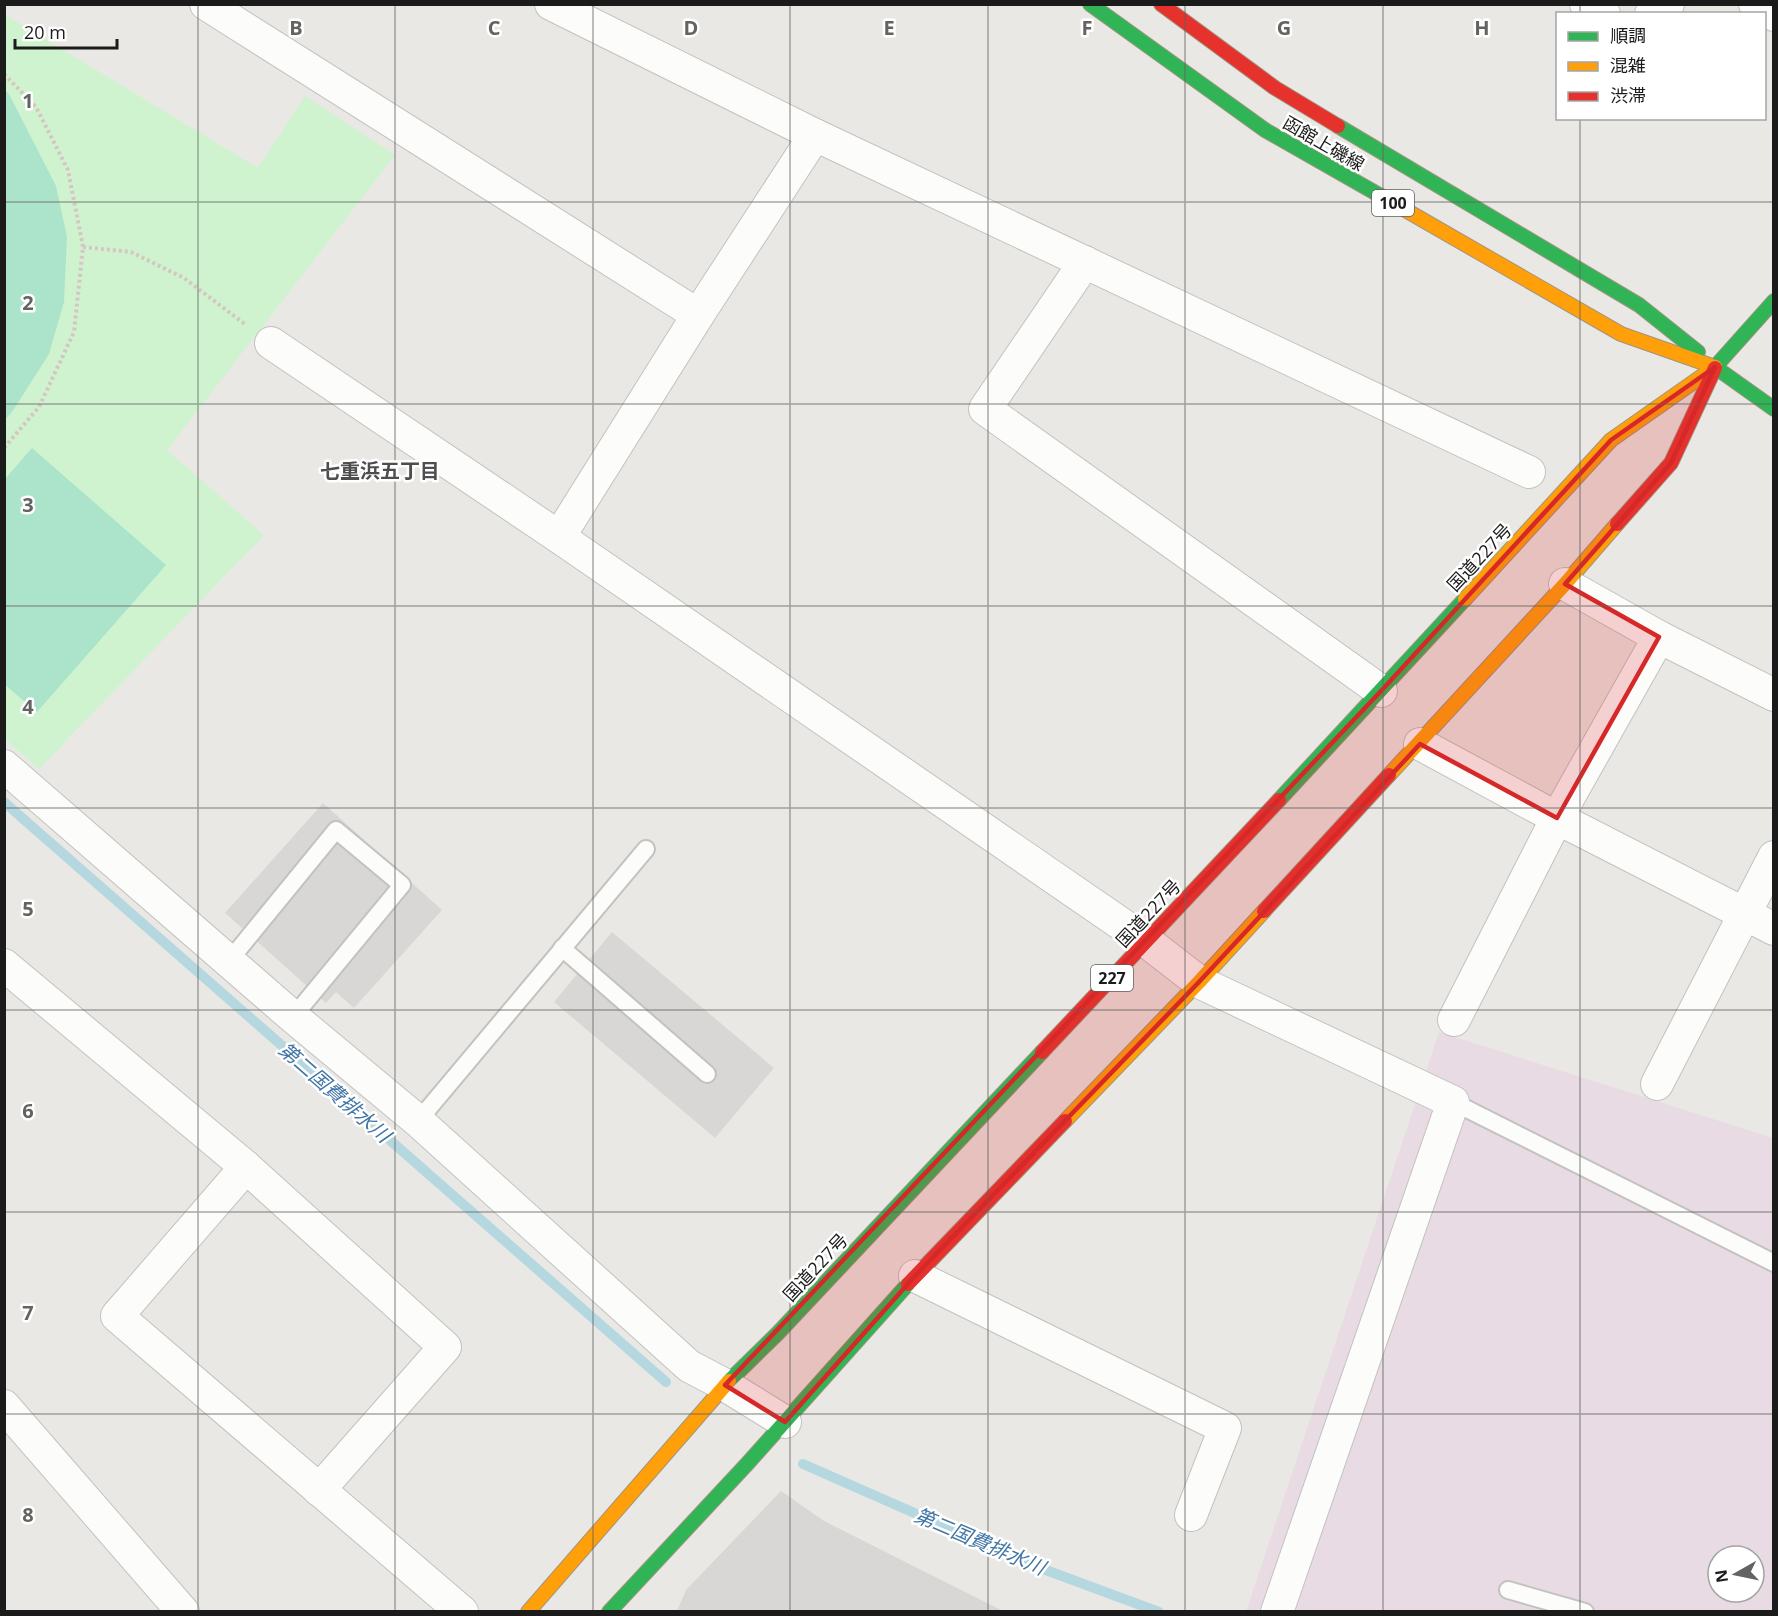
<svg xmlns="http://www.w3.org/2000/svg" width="1778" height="1616" viewBox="0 0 1778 1616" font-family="'Open Sans','Noto Sans JP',sans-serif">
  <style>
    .industrial { fill: #e8dbe3; fill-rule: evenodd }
    .park { fill: #cff3cf }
    .pitch { fill: #ace4cb }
    .parking { fill: #d8d7d6 }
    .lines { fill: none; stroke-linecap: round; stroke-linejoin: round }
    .stream { stroke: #b5d7e0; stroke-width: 10 }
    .lane-casing { stroke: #c2c2c0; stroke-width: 20 }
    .street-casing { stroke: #c2c2c0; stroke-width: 34 }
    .fast-casing { stroke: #a09580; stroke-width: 16 }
    .slow-casing { stroke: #a09580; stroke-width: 16 }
    .jam-casing { stroke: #a09580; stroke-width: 16 }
    .path { stroke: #d6c6c3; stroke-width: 4; stroke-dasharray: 3 3; stroke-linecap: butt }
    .lane { stroke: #fcfcfb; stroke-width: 16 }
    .street { stroke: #fcfcfb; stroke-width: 32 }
    .fast { stroke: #30b455; stroke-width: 14 }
    .slow { stroke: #ff9f0a; stroke-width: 14 }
    .jam { stroke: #e5322d; stroke-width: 14 }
    .marked { fill: #d62828; fill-opacity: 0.2; stroke: #d62828; stroke-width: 4.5; stroke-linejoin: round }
    .grid { fill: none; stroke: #636361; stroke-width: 1.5; stroke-opacity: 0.55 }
    .labels { text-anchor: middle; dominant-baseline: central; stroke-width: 5; stroke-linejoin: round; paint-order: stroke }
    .shield { fill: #fff; stroke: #5f5f5f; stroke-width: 1.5 }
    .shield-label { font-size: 16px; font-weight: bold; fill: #1b1b1b }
    .street-label { font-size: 18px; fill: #1b1b1b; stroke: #fff }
    .neighbourhood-label { font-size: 20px; font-weight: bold; fill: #4e4e4e; stroke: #fff }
    .water-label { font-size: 20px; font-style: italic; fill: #4176a6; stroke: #fff }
    .grid-label { font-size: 20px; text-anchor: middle; font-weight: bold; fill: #636361; stroke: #fff; stroke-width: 5; stroke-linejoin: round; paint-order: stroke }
  </style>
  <rect width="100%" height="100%" fill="#eae8e4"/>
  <path class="industrial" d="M1439 1032 1773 1138V1611L1246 1612ZM1718 1556H1754V1592H1718Z"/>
  <path class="park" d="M4 14 258 168 305 96 395 155 167 450 264 535 39 769 4 738Z"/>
  <g class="pitch">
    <path d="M5 90 9 94 56 186 67 237 64 302 49 354 14 409 5 420Z"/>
    <path d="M32 448 166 565 37 712 4 684 5 479Z"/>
  </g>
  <g class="parking">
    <path d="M323 803 442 910 354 1008 336 992 326 1003 225 913Z"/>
    <path d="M612 932 774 1068 715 1138 554 1002Z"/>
    <path d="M781 1491 824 1521 1003 1611H677L686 1590Z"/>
  </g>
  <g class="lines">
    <g class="stream">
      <path d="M4 802 666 1382"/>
      <path d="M803 1464 1035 1566 1159 1612"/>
    </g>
    <defs>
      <g id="lane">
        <path d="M562 948 707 1074"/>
        <path d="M229 961 336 830 402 885 293 1017"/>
        <path d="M1453 1102 1774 1263"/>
        <path d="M418 1121 646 849"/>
        <path d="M1508 1590 1585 1612"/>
      </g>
      <g id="street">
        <path d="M206 4 698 315"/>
        <path d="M551 4 815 135 1529 472"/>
        <path d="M1586 4 1604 14"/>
        <path d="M1755 4 1774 15"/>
        <path d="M1651 14 1668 4"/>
        <path d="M1085 262 985 409 1381 691"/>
        <path d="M271 343 559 537 1146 941 1199 982 1453 1102 1277 1612"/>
        <path d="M559 537 698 315 815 135"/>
        <path d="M1565 584 1659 637 1774 695"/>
        <path d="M1420 744 1557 818 1774 929"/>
        <path d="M4 766 293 1017 418 1121 689 1366 725 1385 785 1422"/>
        <path d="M4 965 246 1167 445 1347 319 1490"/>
        <path d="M1454 1020 1557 818 1659 637"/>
        <path d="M1657 1084 1774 857"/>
        <path d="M246 1167 117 1316 462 1612"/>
        <path d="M915 1276 1225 1428 1191 1515"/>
        <path d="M4 1406 183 1612"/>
      </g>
      <g id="fast">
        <path d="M1090 4 1265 130 1402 208"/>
        <path d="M1338 126 1639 305 1698 352"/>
        <path d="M1715 367 1774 301"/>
        <path d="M1715 367 1774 409"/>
        <path d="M1279 800 1465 599"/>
        <path d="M729 1381 778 1333 1042 1052"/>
        <path d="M609 1612 747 1464 908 1284"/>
      </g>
      <g id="slow">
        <path d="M1402 208 1621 334 1715 367"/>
        <path d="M1465 599 1611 440 1715 367"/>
        <path d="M1389 775 1565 584 1617 524"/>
        <path d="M1065 1121 1199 982 1264 911"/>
        <path d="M528 1612 729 1381"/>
      </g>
      <g id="jam">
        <path d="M1161 4 1275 88 1338 126"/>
        <path d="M1617 524 1671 463 1715 368"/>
        <path d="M1264 911 1389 775"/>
        <path d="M1042 1052 1279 800"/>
        <path d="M908 1284 1065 1121"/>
      </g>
    </defs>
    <use href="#lane" class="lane-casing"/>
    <use href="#street" class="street-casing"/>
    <use href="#fast" class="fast-casing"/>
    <use href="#slow" class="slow-casing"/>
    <use href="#jam" class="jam-casing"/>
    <g class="path">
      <path d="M4 74 36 107 68 170 83 247 74 332 39 407 4 448"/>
      <path d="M83 247 131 252 184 278 246 325"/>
    </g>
    <use href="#lane" class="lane"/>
    <use href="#street" class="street"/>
    <use href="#fast" class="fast"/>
    <use href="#slow" class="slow"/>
    <use href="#jam" class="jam"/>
  </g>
  <path class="marked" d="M1715 367 1671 463 1565 584 1659 637 1557 818 1420 744 1199 982 915 1276 785 1422 725 1385 1381 691 1611 440Z"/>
  <path class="grid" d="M198 4V1612M395 4V1612M593 4V1612M790 4V1612M988 4V1612M1185 4V1612M1383 4V1612M1580 4V14M1580 118V1612M4 202H1774M4 404H1774M4 606H1774M4 808H1774M4 1010H1774M4 1212H1774M4 1414H1774"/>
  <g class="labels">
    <g class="shield">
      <rect x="1372" y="190" width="42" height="26" rx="4.5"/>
      <rect x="1091" y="965" width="42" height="26" rx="4.5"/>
    </g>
    <g class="shield-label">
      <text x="1393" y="203">100</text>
      <text x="1112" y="978">227</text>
    </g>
    <g class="street-label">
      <text transform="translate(1324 143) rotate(30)">函館上磯線</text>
      <text transform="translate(1479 557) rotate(-47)">国道227号</text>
      <text transform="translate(1148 913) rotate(-47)">国道227号</text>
      <text transform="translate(815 1267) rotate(-47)">国道227号</text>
    </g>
    <g class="neighbourhood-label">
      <text x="380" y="470">七重浜五丁目</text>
    </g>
    <g class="water-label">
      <text transform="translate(335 1092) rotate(41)">第二国費排水川</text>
      <text transform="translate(980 1541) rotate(23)">第二国費排水川</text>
    </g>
  </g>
  <g class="grid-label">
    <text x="296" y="35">B</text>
    <text x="494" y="35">C</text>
    <text x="691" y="35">D</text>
    <text x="889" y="35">E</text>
    <text x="1087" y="35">F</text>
    <text x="1284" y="35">G</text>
    <text x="1482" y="35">H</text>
    <text x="28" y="108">1</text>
    <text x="28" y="310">2</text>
    <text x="28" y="512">3</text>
    <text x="28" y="714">4</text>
    <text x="28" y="916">5</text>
    <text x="28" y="1118">6</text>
    <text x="28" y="1320">7</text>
    <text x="28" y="1522">8</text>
  </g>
  <rect width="1778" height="1616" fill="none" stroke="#1b1b1b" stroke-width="12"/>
  <rect x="1556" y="12" width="210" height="108" fill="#ffffff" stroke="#a4a4a4" stroke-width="1.5"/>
  <rect x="1568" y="32" width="30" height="9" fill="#30b455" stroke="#a4a4a4" stroke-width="1.5"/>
  <text x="1610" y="42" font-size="18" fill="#1b1b1b">順調</text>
  <rect x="1568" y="62" width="30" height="9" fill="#ff9f0a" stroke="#a4a4a4" stroke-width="1.5"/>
  <text x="1610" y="72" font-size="18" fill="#1b1b1b">混雑</text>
  <rect x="1568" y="92" width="30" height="9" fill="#e5322d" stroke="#a4a4a4" stroke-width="1.5"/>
  <text x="1610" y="102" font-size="18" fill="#1b1b1b">渋滞</text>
  <g transform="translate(1736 1574) rotate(261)"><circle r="28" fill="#ffffff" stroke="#a4a4a4" stroke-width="1.5"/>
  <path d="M0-4.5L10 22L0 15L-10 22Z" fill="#636361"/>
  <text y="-9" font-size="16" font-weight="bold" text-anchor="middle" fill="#1b1b1b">N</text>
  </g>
  <path d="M15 39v9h102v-9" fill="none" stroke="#1b1b1b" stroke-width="3"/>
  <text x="24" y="39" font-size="18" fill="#1b1b1b" stroke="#ffffff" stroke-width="4.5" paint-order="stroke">20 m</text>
</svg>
